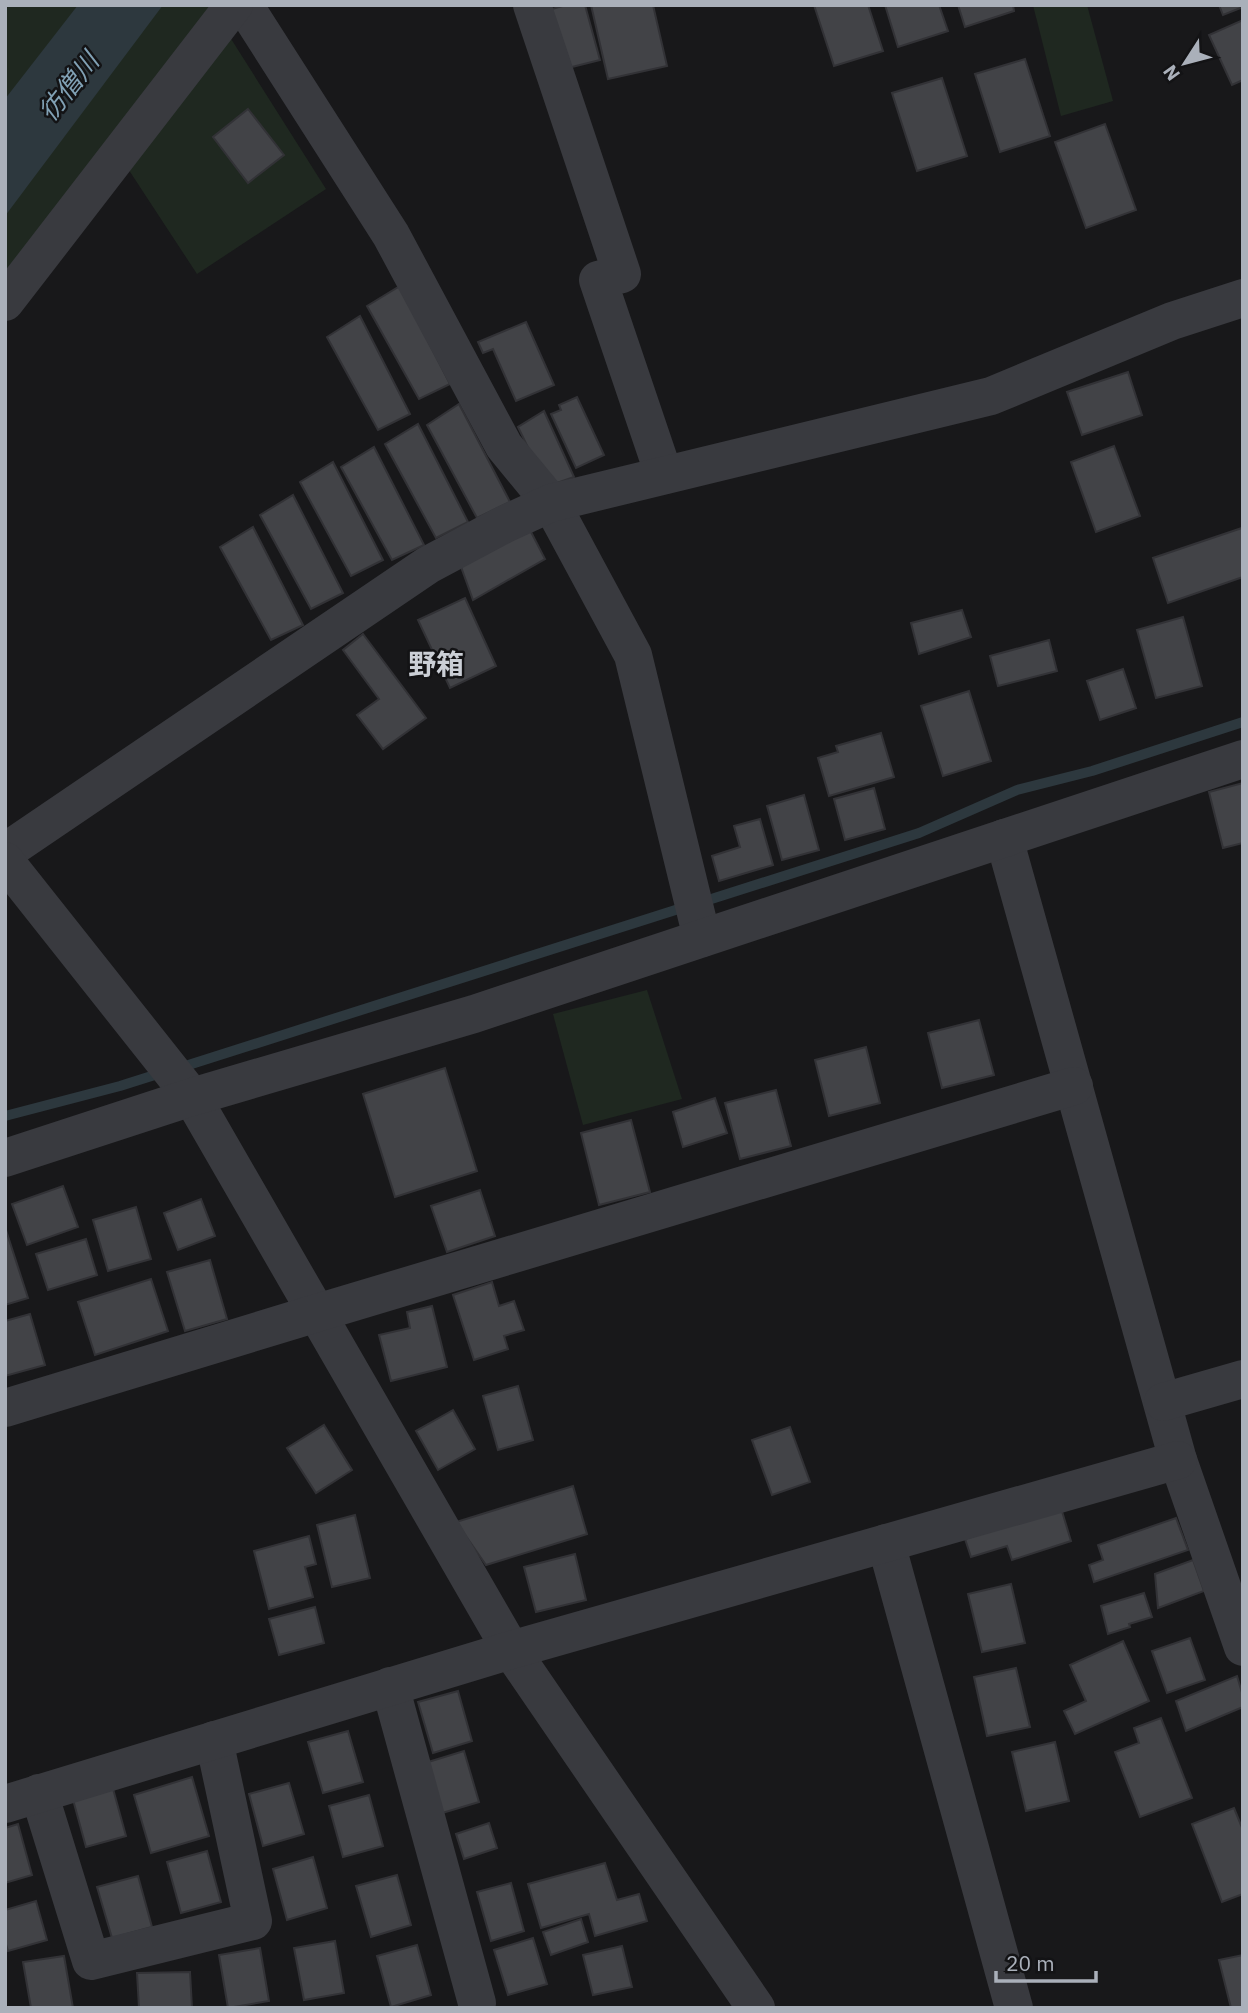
<svg xmlns="http://www.w3.org/2000/svg" width="1248" height="2013" viewBox="0 0 1248 2013" font-family="'IBM Plex Sans','Noto Sans JP',sans-serif">
  <style>
    .green { fill: #1f2820 }
    .water { fill: #2d383e }
    .lines { fill: none; stroke-linecap: round; stroke-linejoin: round }
    .stream { stroke: #2d383e; stroke-width: 10 }
    .building { fill: #424347; stroke: #323236; stroke-width: 2 }
    .minor { stroke: #393a3f; stroke-width: 38 }
    .labels { text-anchor: middle; dominant-baseline: central; stroke-width: 5; stroke-linejoin: round; paint-order: stroke }
    .water-label { font-size: 26px; font-style: italic; fill: #81a1b5; stroke: #131315 }
    .quarter-label { font-size: 28px; font-weight: bold; fill: #cbcfd6; stroke: #131315 }
  </style>
  <rect width="100%" height="100%" fill="#18181a"/>
  <g class="green">
    <path d="M9 5H230L221 23 326 189 197 274 119 155 5 302V10Z"/>
    <path d="M1033 5H1087L1113 101 1061 116Z"/>
    <path d="M647 990 682 1099 583 1125 553 1014Z"/>
  </g>
  <path class="water" d="M78 5H163L5 216V99Z"/>
  <g class="lines">
    <g class="stream">
      <path d="M702 902 919 833 1017 790 1092 771 1243 722"/>
      <path d="M179 1068 688 906"/>
      <path d="M5 1116 120 1086 161 1073"/>
    </g>
  </g>
  <g class="building">
    <path d="M566 5H585L600 60 560 70 545 11Z"/>
    <path d="M591 5H653L667 66 608 79Z"/>
    <path d="M814 5H868L883 51 834 66Z"/>
    <path d="M885 5H939L948 31 898 47Z"/>
    <path d="M958 5H1013L1014 11 965 27Z"/>
    <path d="M1219 5H1243V7L1223 15Z"/>
    <path d="M1243 20V80L1232 85 1209 35Z"/>
    <path d="M1025 59 1050 136 1000 152 975 74Z"/>
    <path d="M942 78 967 156 917 171 892 93Z"/>
    <path d="M248 109 284 155 248 183 213 137Z"/>
    <path d="M1105 124 1136 210 1086 228 1055 142Z"/>
    <path d="M400 286 450 384 419 399 367 306Z"/>
    <path d="M360 316 410 414 378 430 327 337Z"/>
    <path d="M526 322 554 385 516 401 493 349 483 353 478 342Z"/>
    <path d="M1128 372 1142 415 1082 435 1067 392Z"/>
    <path d="M577 397 604 455 576 468 551 414 561 410 559 405Z"/>
    <path d="M459 404 510 502 477 518 427 425Z"/>
    <path d="M544 411 574 477 554 484 536 464 518 427Z"/>
    <path d="M418 424 468 522 436 538 385 444Z"/>
    <path d="M1114 446 1140 516 1096 532 1071 462Z"/>
    <path d="M374 447 424 545 392 560 341 467Z"/>
    <path d="M333 462 383 560 351 576 300 482Z"/>
    <path d="M293 495 343 593 311 609 260 515Z"/>
    <path d="M253 527 303 625 271 640 220 547Z"/>
    <path d="M1242 528 1243 577 1168 603 1153 558Z"/>
    <path d="M530 530 545 559 473 600 460 564Z"/>
    <path d="M465 598 496 666 450 688 418 620Z"/>
    <path d="M962 610 971 637 919 654 911 623Z"/>
    <path d="M1183 617 1202 686 1156 698 1137 630Z"/>
    <path d="M363 634 426 718 383 749 357 715 379 699 343 650Z"/>
    <path d="M1049 640 1057 671 998 686 990 656Z"/>
    <path d="M1123 669 1136 708 1100 720 1087 681Z"/>
    <path d="M969 691 991 761 943 776 921 706Z"/>
    <path d="M881 733 894 777 829 796 818 758 838 752 836 746Z"/>
    <path d="M1243 783V843L1223 848 1209 792Z"/>
    <path d="M874 788 885 829 845 840 834 799Z"/>
    <path d="M804 795 819 850 782 860 767 806Z"/>
    <path d="M760 819 773 865 719 881 712 856 740 847 734 826Z"/>
    <path d="M979 1020 994 1075 942 1088 928 1033Z"/>
    <path d="M866 1047 880 1103 829 1116 815 1060Z"/>
    <path d="M445 1068 477 1171 395 1197 363 1094Z"/>
    <path d="M776 1090 791 1146 740 1159 725 1103Z"/>
    <path d="M715 1098 727 1133 683 1147 673 1112Z"/>
    <path d="M631 1120 650 1192 599 1205 581 1133Z"/>
    <path d="M63 1186 78 1227 27 1245 12 1204Z"/>
    <path d="M480 1190 495 1236 447 1252 431 1206Z"/>
    <path d="M201 1199 215 1236 178 1250 164 1213Z"/>
    <path d="M136 1207 151 1259 108 1271 93 1220Z"/>
    <path d="M5 1227 28 1298 5 1305Z"/>
    <path d="M86 1239 97 1275 48 1290 36 1254Z"/>
    <path d="M210 1260 227 1319 185 1331 167 1272Z"/>
    <path d="M151 1279 168 1331 95 1355 78 1302Z"/>
    <path d="M492 1282 499 1306 514 1301 524 1330 504 1336 508 1349 474 1360 453 1295Z"/>
    <path d="M432 1306 447 1367 391 1381 379 1335 410 1328 407 1312Z"/>
    <path d="M30 1314 45 1365 5 1376V1321Z"/>
    <path d="M518 1386 533 1440 498 1450 483 1396Z"/>
    <path d="M453 1410 475 1449 438 1470 416 1431Z"/>
    <path d="M324 1425 352 1470 316 1493 287 1448Z"/>
    <path d="M790 1427 810 1482 772 1495 752 1440Z"/>
    <path d="M573 1486 587 1534 486 1565 456 1522Z"/>
    <path d="M1061 1508 1071 1541 1012 1560 1007 1546 971 1557 965 1539Z"/>
    <path d="M355 1515 370 1578 332 1587 317 1525Z"/>
    <path d="M1176 1518 1188 1550 1094 1582 1089 1565 1103 1560 1098 1545Z"/>
    <path d="M309 1536 316 1564 305 1567 313 1597 269 1609 254 1551Z"/>
    <path d="M575 1554 586 1600 536 1612 524 1567Z"/>
    <path d="M1193 1560 1204 1591 1158 1608 1155 1574Z"/>
    <path d="M1011 1584 1025 1643 982 1652 968 1594Z"/>
    <path d="M1144 1593 1152 1617 1129 1624 1130 1627 1108 1634 1101 1606Z"/>
    <path d="M315 1607 324 1643 279 1655 269 1619Z"/>
    <path d="M1190 1638 1205 1680 1167 1693 1152 1651Z"/>
    <path d="M1123 1641 1149 1701 1075 1734 1064 1711 1086 1701 1070 1665Z"/>
    <path d="M1016 1668 1030 1727 987 1736 974 1677Z"/>
    <path d="M1237 1676 1243 1696V1707L1186 1731 1176 1701Z"/>
    <path d="M458 1691 472 1741 433 1753 418 1702Z"/>
    <path d="M1161 1718 1192 1798 1140 1817 1115 1752 1139 1743 1134 1728Z"/>
    <path d="M348 1731 363 1782 323 1793 308 1742Z"/>
    <path d="M1055 1742 1069 1801 1026 1811 1012 1752Z"/>
    <path d="M464 1751 479 1802 439 1814 425 1763Z"/>
    <path d="M192 1777 209 1836 151 1853 134 1795Z"/>
    <path d="M289 1783 304 1834 263 1846 249 1794Z"/>
    <path d="M112 1785 126 1836 86 1847 72 1796Z"/>
    <path d="M369 1795 383 1846 343 1857 329 1806Z"/>
    <path d="M1234 1808 1243 1830V1894L1222 1902 1192 1824Z"/>
    <path d="M489 1823 497 1848 464 1859 456 1834Z"/>
    <path d="M18 1824 32 1875 5 1883V1828Z"/>
    <path d="M207 1851 221 1902 181 1913 167 1862Z"/>
    <path d="M313 1857 327 1908 287 1920 273 1869Z"/>
    <path d="M605 1863 617 1900 639 1894 647 1921 595 1936 589 1914 541 1928 528 1884Z"/>
    <path d="M397 1875 411 1925 371 1937 356 1886Z"/>
    <path d="M138 1876 152 1927 112 1938 97 1887Z"/>
    <path d="M511 1883 524 1931 491 1941 477 1892Z"/>
    <path d="M36 1901 47 1940 8 1951 5 1941V1910Z"/>
    <path d="M581 1919 588 1942 551 1955 543 1932Z"/>
    <path d="M533 1938 547 1984 508 1995 494 1950Z"/>
    <path d="M335 1941 344 1993 304 2000 294 1948Z"/>
    <path d="M417 1945 431 1995 391 2007 377 1956Z"/>
    <path d="M622 1946 632 1987 593 1995 583 1955Z"/>
    <path d="M260 1948 269 2001 228 2008 219 1955Z"/>
    <path d="M1243 1955V2008H1231L1219 1960Z"/>
    <path d="M64 1956 73 2008H31L23 1962Z"/>
    <path d="M190 1972 192 2008H139L137 1973Z"/>
  </g>
  <g class="lines">
    <g class="minor">
      <path d="M244 5 391 235 504 446 551 503 633 655 702 938"/>
      <path d="M532 5 622 274 598 280 664 475"/>
      <path d="M5 302 234 5"/>
      <path d="M1004 838 1178 1460 1243 1647"/>
      <path d="M5 852 428 565 505 524 551 503 991 396 1172 321 1243 298"/>
      <path d="M5 861 192 1097 511 1650 756 2008"/>
      <path d="M5 1158 192 1097 474 1014 1243 759"/>
      <path d="M1163 1402 1243 1379"/>
      <path d="M5 1408 317 1313 1074 1086"/>
      <path d="M886 1543 1014 2008"/>
      <path d="M390 1686 477 2003"/>
      <path d="M39 1793 91 1961 253 1921 214 1740"/>
      <path d="M5 1804 511 1650 1178 1460"/>
    </g>
  </g>
  <g class="labels">
    <g class="water-label">
      <text transform="translate(68 86) rotate(-52)">彷僧川</text>
    </g>
    <g class="quarter-label">
      <text x="436" y="663">野箱</text>
    </g>
  </g>
  <rect width="1248" height="2013" fill="none" stroke="#aab0ba" stroke-width="14"/>
  <g transform="translate(1185 63) rotate(234)" stroke="#131315" stroke-width="5" paint-order="stroke">
  <path d="M0-5L12 26L0 18L-12 26Z" fill="#aab0ba"/>
  <text y="-10" font-size="19" font-weight="bold" text-anchor="middle" fill="#aab0ba">N</text>
  </g>
  <path d="M996 1971v10h100v-10" fill="none" stroke="#aab0ba" stroke-width="3.5"/>
  <text x="1006" y="1971" font-size="21" fill="#aab0ba" stroke="#131315" stroke-width="5" paint-order="stroke">20 m</text>
</svg>
